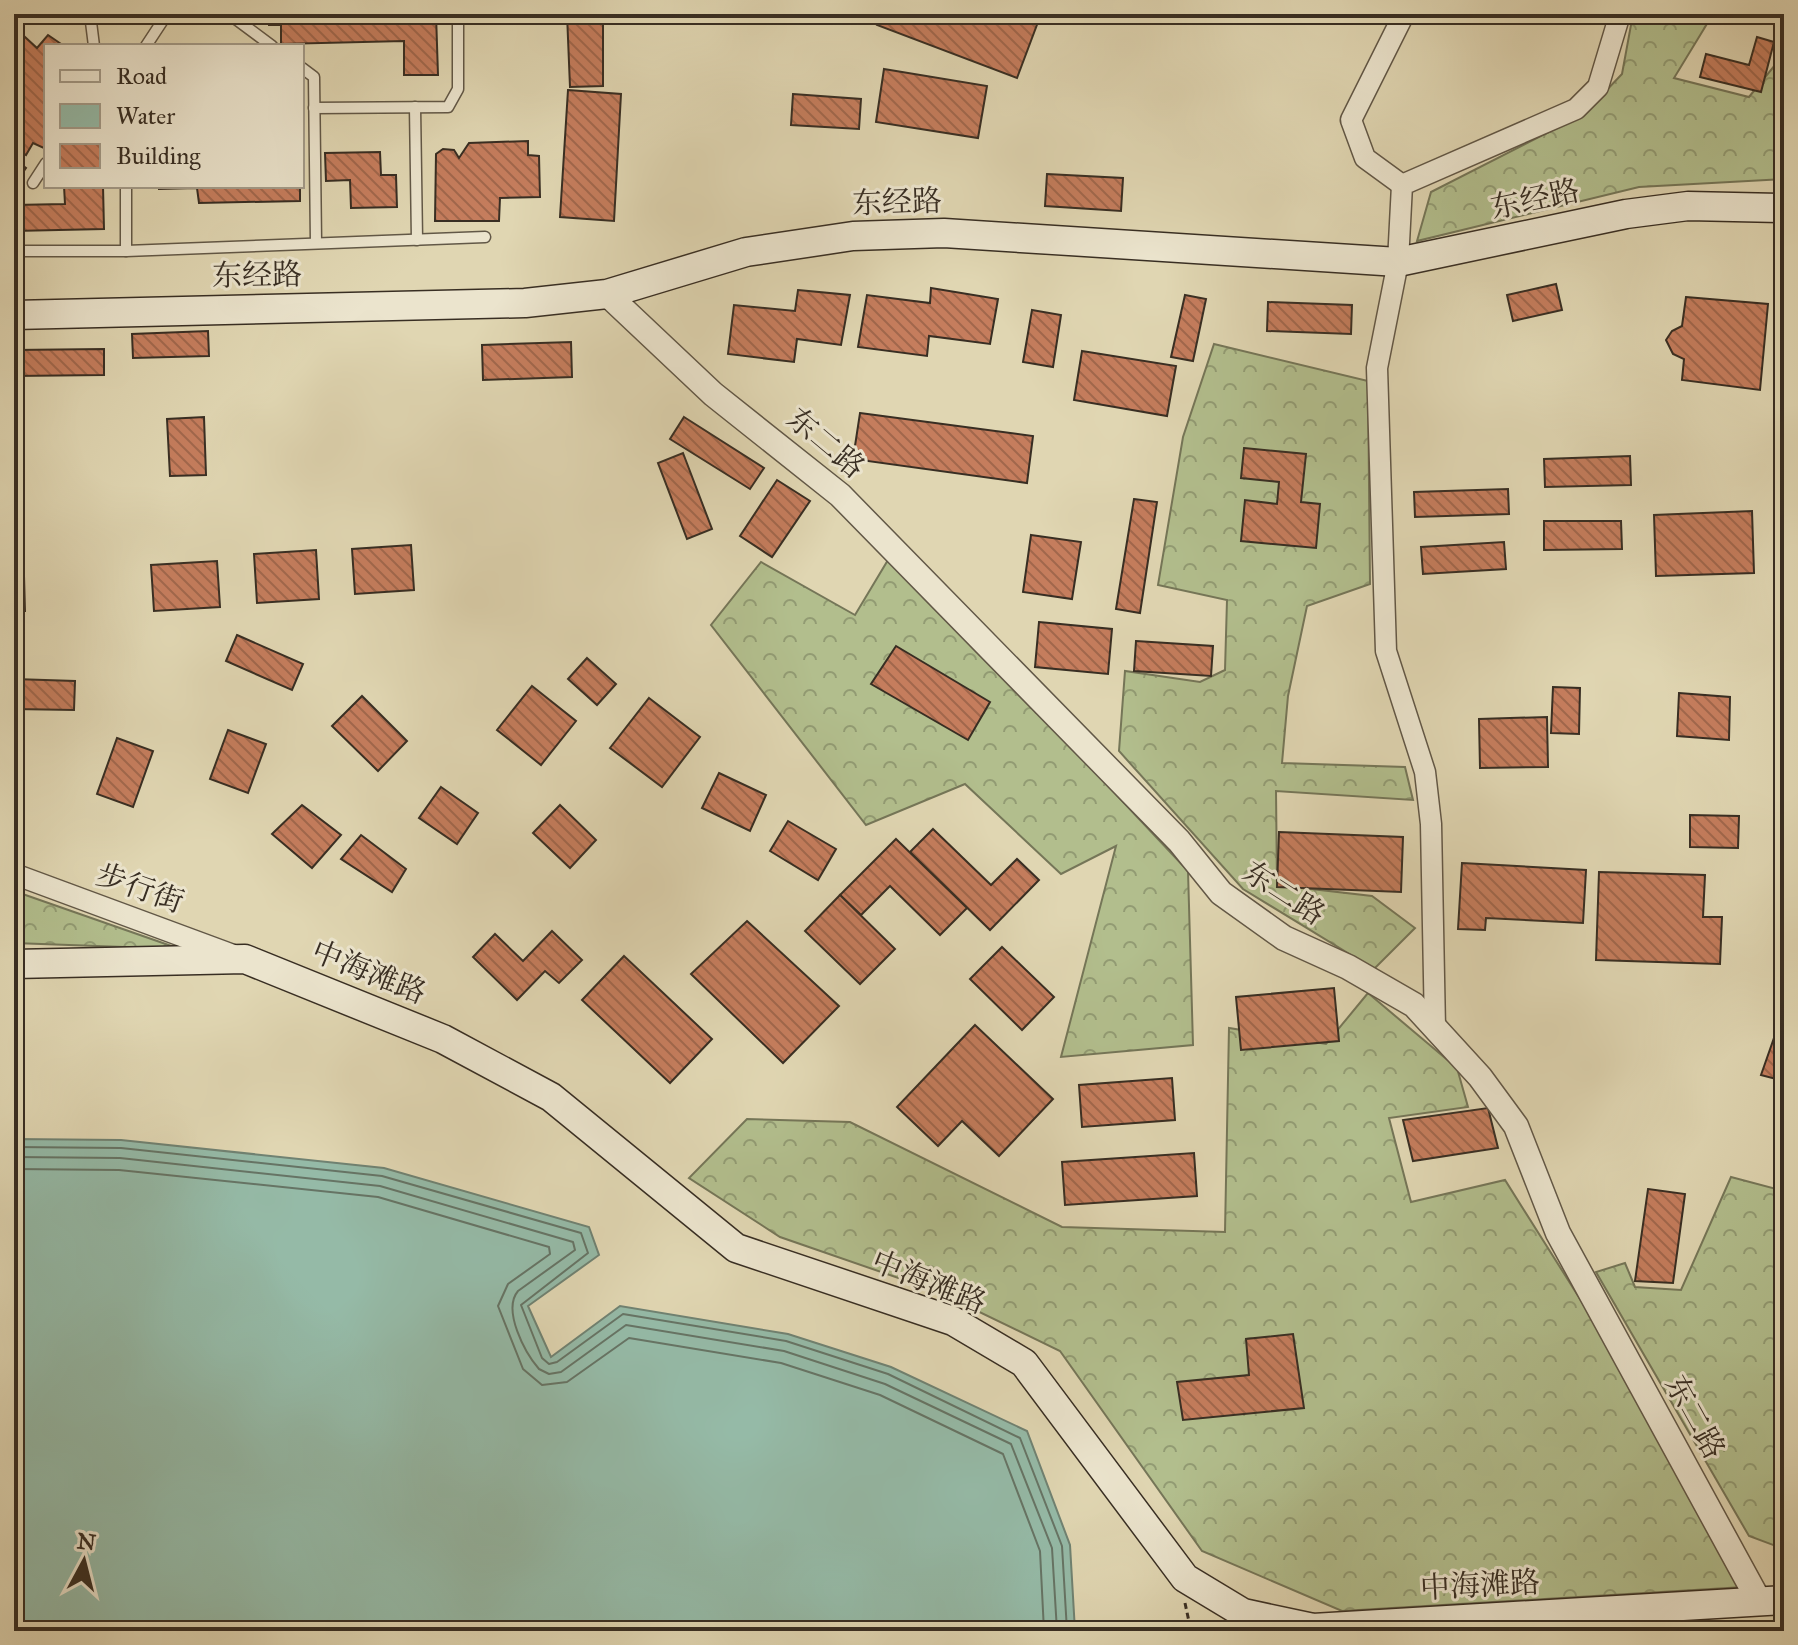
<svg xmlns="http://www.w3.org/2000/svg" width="1798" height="1645" viewBox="0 0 1798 1645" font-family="'IM FELL Great Primer','Noto Serif SC',serif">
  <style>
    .forest { fill: url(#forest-crowns); stroke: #757658; stroke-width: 2 }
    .water { fill: #95baa7; stroke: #708272; stroke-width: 2 }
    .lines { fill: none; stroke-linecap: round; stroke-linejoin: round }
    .shore { stroke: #667465; stroke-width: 2 }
    .building { fill: url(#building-back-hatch); stroke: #382e23; stroke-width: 2 }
    .service-casing { stroke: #625847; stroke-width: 13 }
    .minor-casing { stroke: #625847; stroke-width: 23 }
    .tertiary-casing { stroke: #625847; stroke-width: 27 }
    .secondary-casing { stroke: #382e23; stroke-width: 31 }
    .path { stroke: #382e23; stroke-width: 3; stroke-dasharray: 6 4; stroke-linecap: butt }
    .service { stroke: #ebe4cd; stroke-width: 10 }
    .minor { stroke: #ebe4cd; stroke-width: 20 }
    .tertiary { stroke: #ebe4cd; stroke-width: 24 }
    .secondary { stroke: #ebe4cd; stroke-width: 28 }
    .labels { text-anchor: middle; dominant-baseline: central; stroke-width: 6; stroke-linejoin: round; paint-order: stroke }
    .street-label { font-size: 30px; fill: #382e23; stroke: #ebe4cd }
  </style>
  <defs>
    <pattern id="forest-crowns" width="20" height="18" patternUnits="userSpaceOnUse" patternTransform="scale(2)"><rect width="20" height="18" fill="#b2be8d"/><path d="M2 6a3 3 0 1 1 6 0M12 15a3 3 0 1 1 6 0" fill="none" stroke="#929b73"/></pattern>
    <pattern id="building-back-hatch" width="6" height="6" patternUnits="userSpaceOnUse" patternTransform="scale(2)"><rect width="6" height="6" fill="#c57d5d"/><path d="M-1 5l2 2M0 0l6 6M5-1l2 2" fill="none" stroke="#a1674c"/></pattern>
  </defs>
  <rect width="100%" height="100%" fill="#e0d6b2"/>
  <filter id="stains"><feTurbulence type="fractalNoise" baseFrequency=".0025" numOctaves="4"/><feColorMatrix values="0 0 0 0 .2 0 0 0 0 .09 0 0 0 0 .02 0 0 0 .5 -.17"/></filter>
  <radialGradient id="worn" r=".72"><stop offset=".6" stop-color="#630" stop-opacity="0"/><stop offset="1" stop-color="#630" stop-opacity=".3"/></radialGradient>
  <g class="forest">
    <path d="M1633 14 1689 21 1691 14H1713L1674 78 1749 97 1784 54V101L1777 136 1784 137V179L1639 187 1417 241 1431 192 1584 114 1622 74Z"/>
    <path d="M1214 344 1368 381 1370 584 1307 606 1288 696 1282 763 1405 767 1413 800 1276 791 1277 885 1372 896 1415 928 1374 969 1243 889 1119 751 1125 671 1200 682 1225 670 1227 600 1158 585 1183 437Z"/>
    <path d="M891 555 1188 871 1193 1045 1061 1057 1116 846 1061 874 965 784 866 825 711 625 761 562 855 615Z"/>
    <path d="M14 891 180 949 14 943Z"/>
    <path d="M1368 993 1457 1068 1468 1107 1389 1118 1411 1202 1505 1180 1599 1329 1744 1587 1342 1611 1202 1551 1060 1351 936 1291 780 1237 689 1178 747 1119 850 1122 1062 1227 1225 1232 1229 1028 1326 1044Z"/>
    <path d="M1731 1177 1784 1191V1467L1778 1479 1784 1504V1549L1749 1536 1596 1272 1625 1263 1635 1287 1681 1290Z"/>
  </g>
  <path class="water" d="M14 1139 121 1140 384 1168 589 1227 599 1255 528 1306 551 1357 620 1306 788 1334 891 1367 1027 1431 1070 1545 1075 1631H14Z"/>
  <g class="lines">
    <g class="shore">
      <path d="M14 1147 121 1148 382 1176 581 1233 588 1253 521 1305 542 1358 549 1364 557 1362 623 1314 786 1341 888 1374 1020 1438 1062 1546 1067 1631"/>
      <path d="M14 1157 120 1158 380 1186 573 1242 575 1250 518 1291C502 1310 525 1353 539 1369L549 1374 561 1372 626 1325 784 1351 885 1384 1011 1444 1052 1548 1057 1631"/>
      <path d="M14 1169 119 1170 378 1197 549 1247 550 1254 508 1284 498 1306 523 1369 542 1385 567 1382 629 1338 781 1363 880 1395 1003 1454 1040 1551 1044 1631"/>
    </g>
  </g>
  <g class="building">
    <path d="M269 14H436L438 75H404V41L281 44V25H269Z"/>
    <path d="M567 14H616V22L603 23V86L570 87Z"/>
    <path d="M881 14H1041L1017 78 877 25Z"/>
    <path d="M48 35 64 46H46V149L33 143 26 155 14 147V51L25 37 37 48Z"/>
    <path d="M1757 37 1774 42 1761 92 1700 77 1706 54 1749 65Z"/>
    <path d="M884 69 987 86 978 138 876 122Z"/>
    <path d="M568 90 621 94 614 221 560 217Z"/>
    <path d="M793 94 861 99 859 129 791 125Z"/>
    <path d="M528 141V155L539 156 540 197 500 198 499 221H435L436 154 443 149 454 150 459 158 469 143Z"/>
    <path d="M380 152 381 175H396L397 207 351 208 350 180 326 181 325 153Z"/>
    <path d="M14 159 26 168 14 185Z"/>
    <path d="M1047 174 1123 178 1121 211 1045 206Z"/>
    <path d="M64 186H103L104 229 14 231V205L65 204Z"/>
    <path d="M159 186H300V201L199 203 197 188 159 189Z"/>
    <path d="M1556 284 1562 310 1513 321 1507 295Z"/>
    <path d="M931 288 998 299 990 344 929 336 927 356 858 347 867 295 930 303Z"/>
    <path d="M798 290 850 295 841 345 797 339 794 362 728 354 734 305 795 311Z"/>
    <path d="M1185 295 1206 299 1193 361 1171 357Z"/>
    <path d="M1686 297 1768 304 1760 390 1682 380 1684 359 1673 354 1666 340 1672 331 1682 326Z"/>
    <path d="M1268 302 1352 305 1351 334 1267 331Z"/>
    <path d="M1032 310 1061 315 1053 367 1023 362Z"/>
    <path d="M208 331 209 356 133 358 132 334Z"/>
    <path d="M571 342 572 377 483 380 482 345Z"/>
    <path d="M104 349V375L14 376V350Z"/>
    <path d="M1082 351 1176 366 1167 416 1074 400Z"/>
    <path d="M860 413 1033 436 1027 483 853 459Z"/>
    <path d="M204 417 206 475 170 476 167 419Z"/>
    <path d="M684 417 764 468 750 489 670 439Z"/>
    <path d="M1244 448 1306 454 1301 502 1320 504 1316 548 1241 541 1245 500 1277 504 1279 482 1241 478Z"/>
    <path d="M683 453 712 529 687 539 658 463Z"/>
    <path d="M1630 456 1631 485 1545 487 1544 459Z"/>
    <path d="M777 480 810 501 772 557 740 536Z"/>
    <path d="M1508 489 1509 514 1415 517 1414 492Z"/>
    <path d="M1134 499 1157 502 1140 613 1116 609Z"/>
    <path d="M1752 511 1754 573 1656 576 1654 515Z"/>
    <path d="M1544 521H1621L1622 549 1544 550Z"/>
    <path d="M1031 535 1081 542 1072 599 1023 592Z"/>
    <path d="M1504 542 1506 569 1423 574 1421 547Z"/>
    <path d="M411 545 414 590 355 594 352 549Z"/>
    <path d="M316 550 319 599 257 603 254 554Z"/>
    <path d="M217 561 220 607 154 611 151 565Z"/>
    <path d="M14 576H24L25 611H14Z"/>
    <path d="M1039 622 1112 629 1108 674 1035 667Z"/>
    <path d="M237 635 303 664 292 690 226 661Z"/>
    <path d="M1136 641 1213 646 1211 676 1134 671Z"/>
    <path d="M896 646 990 702 968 740 871 684Z"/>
    <path d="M587 658 616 684 597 705 568 679Z"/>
    <path d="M14 679 75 681 74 710 14 709Z"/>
    <path d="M532 686 576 721 541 765 497 730Z"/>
    <path d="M1553 687 1580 688 1579 734 1551 733Z"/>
    <path d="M1679 693 1730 697 1729 740 1677 736Z"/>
    <path d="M362 696 407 741 378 771 332 726Z"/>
    <path d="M649 698 700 737 662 787 610 748Z"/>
    <path d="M1547 717 1548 767 1480 768 1479 719Z"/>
    <path d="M228 730 266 744 248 793 210 779Z"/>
    <path d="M117 738 153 751 133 807 97 794Z"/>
    <path d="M719 773 766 795 750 831 702 808Z"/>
    <path d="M441 787 478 813 457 844 419 818Z"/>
    <path d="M302 805 341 835 312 868 272 834Z"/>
    <path d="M560 805 596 840 570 868 533 833Z"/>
    <path d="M1690 815 1739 816 1738 848 1690 847Z"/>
    <path d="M788 821 836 849 818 880 770 851Z"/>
    <path d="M933 829 991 885 1017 859 1039 880 990 930 910 852Z"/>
    <path d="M1279 832 1403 837 1401 892 1277 887Z"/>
    <path d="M361 835 406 869 392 892 341 859Z"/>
    <path d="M896 839 967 908 940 935 890 886 861 915 840 895Z"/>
    <path d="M1462 863 1586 870 1583 923 1486 918 1485 930 1458 929Z"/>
    <path d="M1599 872 1705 875 1703 917H1722L1720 964 1596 960Z"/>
    <path d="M840 895 895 949 860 984 805 931Z"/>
    <path d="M747 921 839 1006 783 1063 691 974Z"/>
    <path d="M552 931 582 960 559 983 545 971 517 1000 473 957 495 934 523 961Z"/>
    <path d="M1002 947 1054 997 1022 1030 970 979Z"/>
    <path d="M624 956 712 1039 670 1083 582 1000Z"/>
    <path d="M1334 988 1339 1041 1241 1050 1236 997Z"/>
    <path d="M1781 1018H1784V1081L1761 1075Z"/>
    <path d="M975 1025 1053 1099 999 1156 962 1121 938 1146 897 1107Z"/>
    <path d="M1172 1078 1175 1120 1082 1127 1079 1085Z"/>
    <path d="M1488 1108 1498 1148 1413 1161 1403 1120Z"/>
    <path d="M1194 1153 1197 1196 1065 1205 1062 1162Z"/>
    <path d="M1648 1189 1685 1194 1673 1283 1635 1281Z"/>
    <path d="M1293 1334 1304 1408 1183 1420 1177 1382 1249 1375 1246 1339Z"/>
  </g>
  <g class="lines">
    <defs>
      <g id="service">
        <path d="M90 14 94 46"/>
        <path d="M229 14 272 46"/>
        <path d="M146 46 167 14"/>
        <path d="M302 68 314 77 316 243"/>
        <path d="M415 107 417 240"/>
        <path d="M314 108 448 107 458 89V14"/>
        <path d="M33 183 46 163"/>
        <path d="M14 251H126L485 237"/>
        <path d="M126 251V186"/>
      </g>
      <g id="minor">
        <path d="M1402 185 1365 158 1351 120 1404 14"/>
        <path d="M14 874 233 955"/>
        <path d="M1435 1028 1431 824 1425 772 1386 651 1377 368 1398 262 1402 185 1576 109 1598 87 1620 14"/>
      </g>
      <path id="tertiary" d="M607 294 713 394 840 495 1179 841 1221 893 1284 938 1348 967 1414 1005 1480 1077 1516 1126 1558 1233 1759 1601"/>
      <g id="secondary">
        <path d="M14 315 525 303 607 294 746 252 853 236 944 233 1398 262 1626 214 1688 206 1784 208"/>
        <path d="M14 964 245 959 443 1039 551 1097 736 1248 953 1321 1024 1363 1185 1578 1243 1613 1313 1628 1784 1600"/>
      </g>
    </defs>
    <use href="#service" class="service-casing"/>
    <use href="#minor" class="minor-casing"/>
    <use href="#tertiary" class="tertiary-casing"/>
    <use href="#secondary" class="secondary-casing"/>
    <path class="path" d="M1185 1603 1191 1631"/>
    <use href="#service" class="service"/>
    <use href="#minor" class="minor"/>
    <use href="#tertiary" class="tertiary"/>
    <use href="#secondary" class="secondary"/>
  </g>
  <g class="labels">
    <g class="street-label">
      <text transform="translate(1535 199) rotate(-12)">东经路</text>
      <text transform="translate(897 202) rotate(-2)">东经路</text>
      <text transform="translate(257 275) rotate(-1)">东经路</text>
      <text transform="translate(826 443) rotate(40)">东二路</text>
      <text transform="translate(140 888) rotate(20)">步行街</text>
      <text transform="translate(1284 893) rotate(33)">东二路</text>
      <text transform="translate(369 972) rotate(22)">中海滩路</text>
      <text transform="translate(929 1282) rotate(22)">中海滩路</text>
      <text transform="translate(1695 1417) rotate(61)">东二路</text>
      <text transform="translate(1480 1585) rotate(-3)">中海滩路</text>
    </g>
  </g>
  <rect width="1798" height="1645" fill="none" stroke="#e0d6b2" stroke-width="48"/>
  <rect x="16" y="16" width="1766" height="1613" fill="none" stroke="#382e23" stroke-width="4"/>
  <rect x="24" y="24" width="1750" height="1597" fill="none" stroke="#382e23" stroke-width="2"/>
  <rect x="44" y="44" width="260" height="144" fill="#ebe4cd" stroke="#a39b89" stroke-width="2"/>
  <rect x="60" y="70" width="40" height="12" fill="#ebe4cd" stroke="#a39b89" stroke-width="2"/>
  <text x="116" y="84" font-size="24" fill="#382e23">Road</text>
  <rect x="60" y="104" width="40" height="24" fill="#95baa7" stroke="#a39b89" stroke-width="2"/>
  <text x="116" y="124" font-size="24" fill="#382e23">Water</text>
  <rect x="60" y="144" width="40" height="24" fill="url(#building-back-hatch)" stroke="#a39b89" stroke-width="2"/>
  <text x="116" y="164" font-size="24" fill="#382e23">Building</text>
  <g transform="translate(84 1561) rotate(7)" stroke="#ebe4cd" stroke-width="6" paint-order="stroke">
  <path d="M0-6L14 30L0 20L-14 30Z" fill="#382e23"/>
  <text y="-12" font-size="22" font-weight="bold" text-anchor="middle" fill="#382e23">N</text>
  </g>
  <rect width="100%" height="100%" filter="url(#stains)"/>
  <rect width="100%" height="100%" fill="url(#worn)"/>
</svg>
